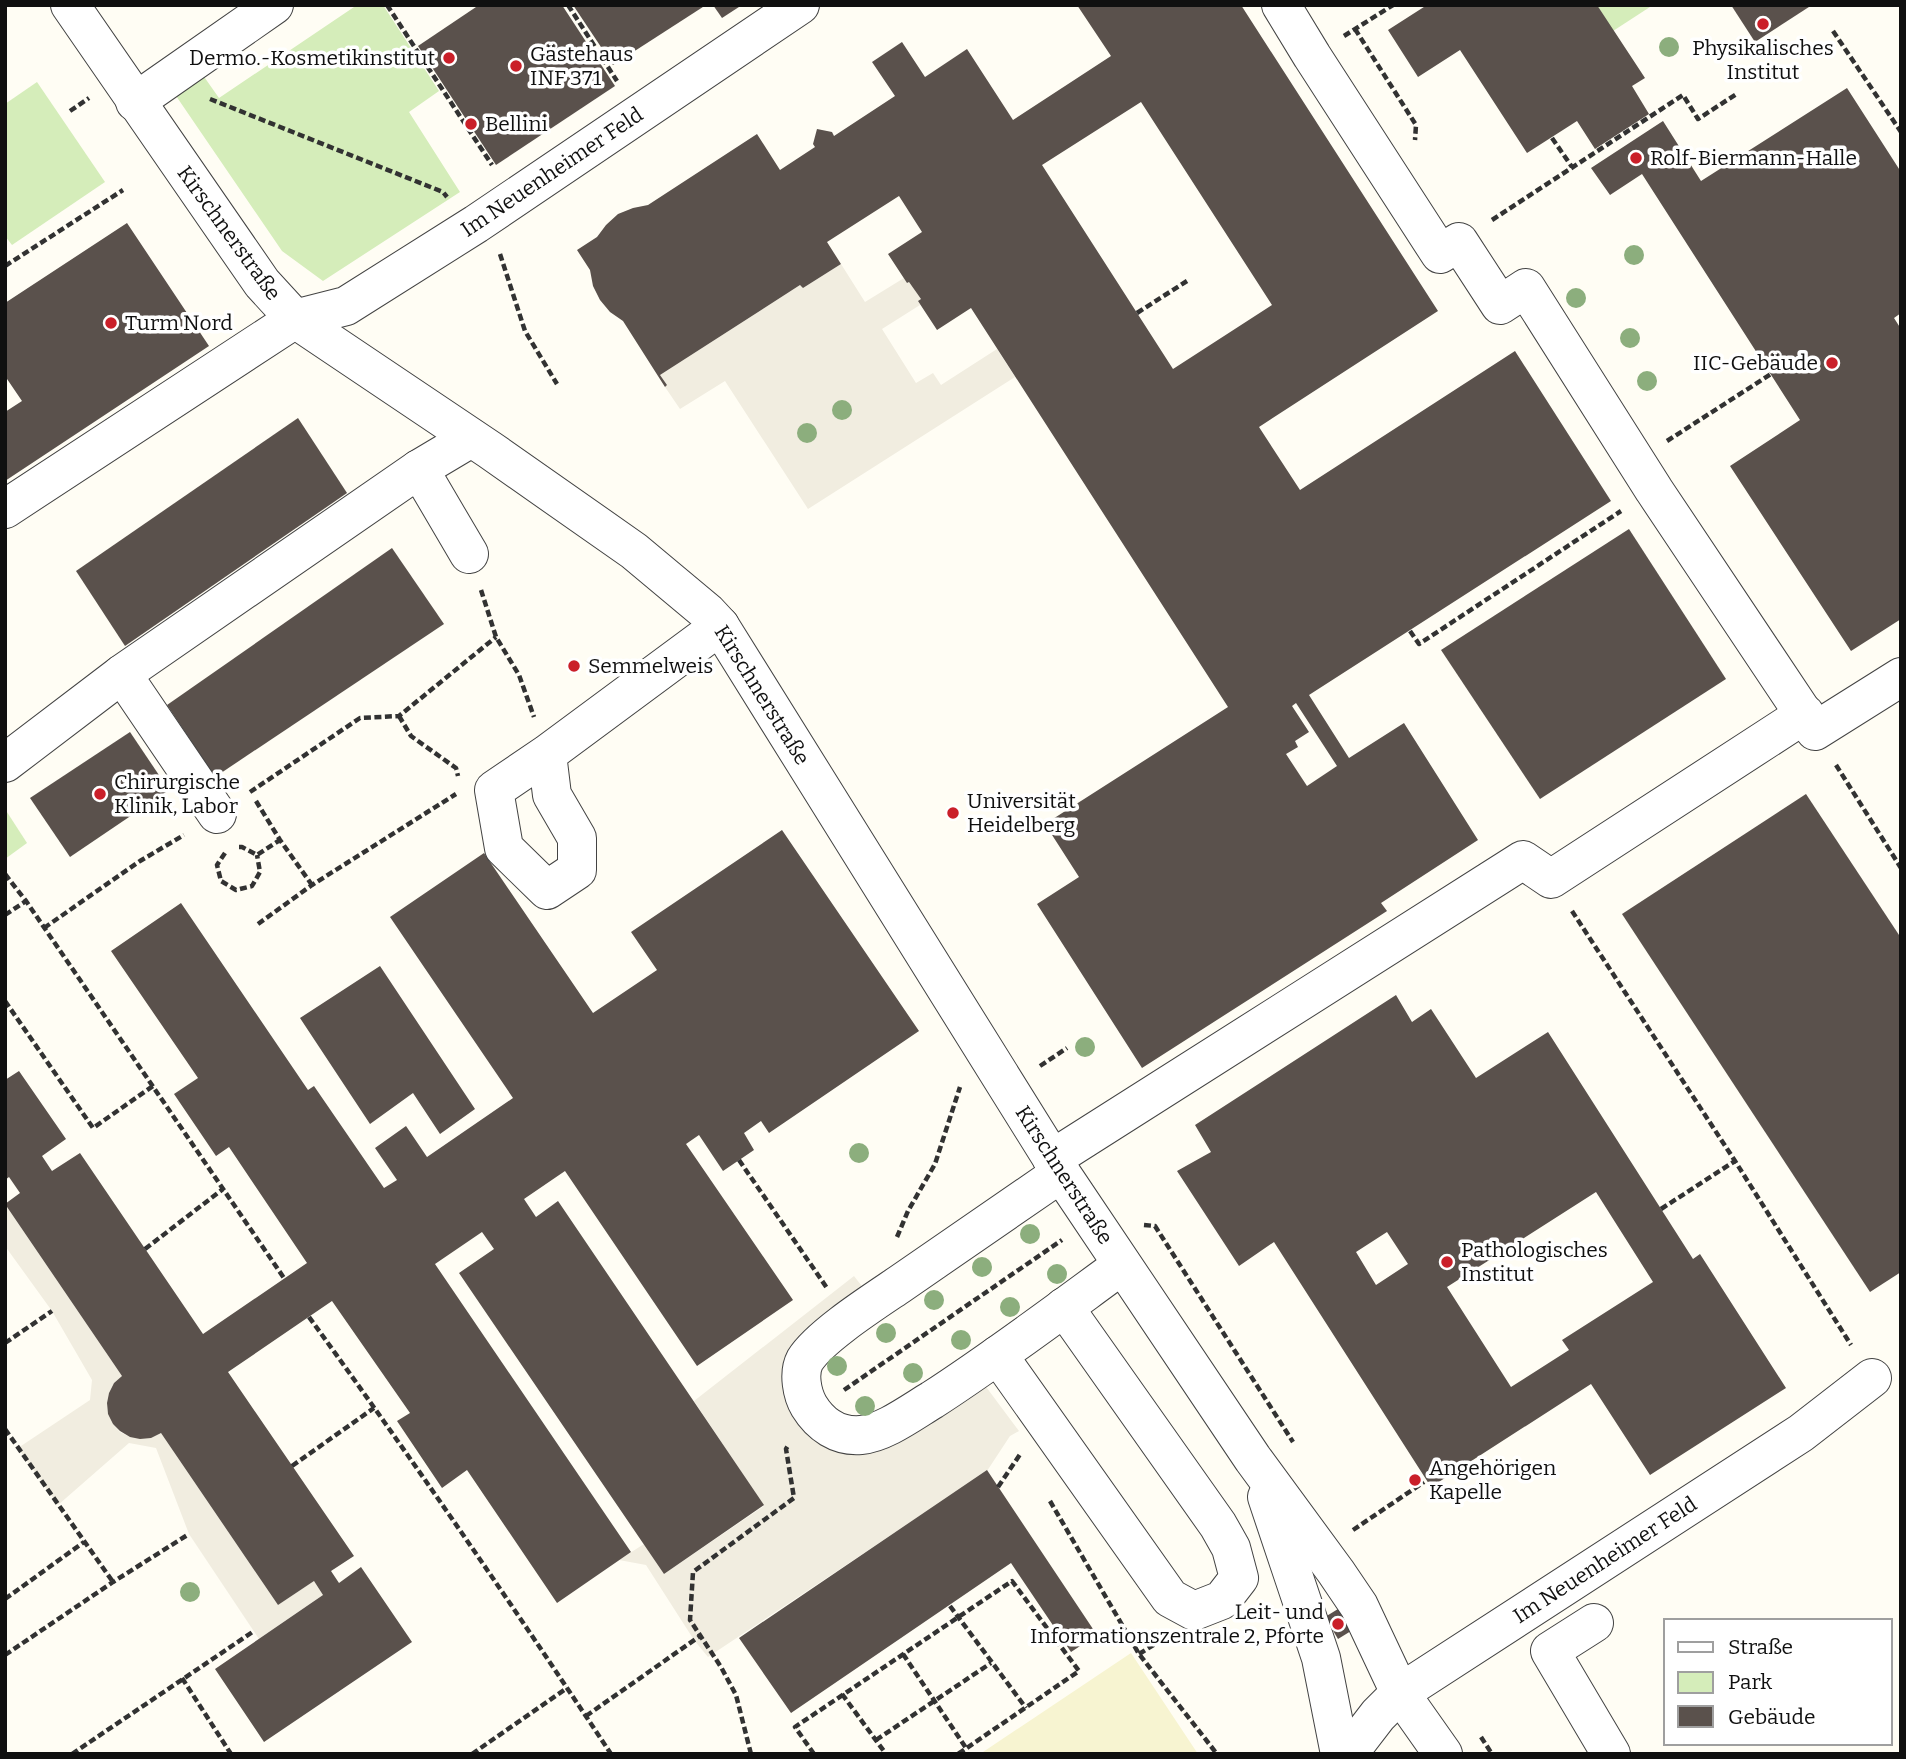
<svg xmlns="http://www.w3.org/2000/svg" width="1906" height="1759" viewBox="0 0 1906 1759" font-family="Bitter,serif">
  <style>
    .farmland { fill: #f7f4d1 }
    .green { fill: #d5edba }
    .plaza { fill: #f1ede0 }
    .building { fill: #5a514c; fill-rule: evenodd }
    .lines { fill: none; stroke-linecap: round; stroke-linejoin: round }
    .minor-casing { stroke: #434343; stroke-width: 40 }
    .path { stroke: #323232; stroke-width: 4.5; stroke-dasharray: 7 3.5; stroke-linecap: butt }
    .minor { stroke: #fff; stroke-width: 38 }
    .tree { fill: #8cae7d }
    .poi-dot { fill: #ca1f29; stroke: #fff; stroke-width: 2.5 }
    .labels { text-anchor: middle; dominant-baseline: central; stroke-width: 7; stroke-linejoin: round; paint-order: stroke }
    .poi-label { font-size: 21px; fill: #101010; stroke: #fff; text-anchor: start }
    .street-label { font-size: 21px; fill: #101010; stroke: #fff }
  </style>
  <rect width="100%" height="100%" fill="#fffdf4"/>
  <path class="farmland" d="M1131 1653 1198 1754H980Z"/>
  <g class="green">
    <path d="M357 5H383L439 91 409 112 460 192 323 281 282 251 172 90 200 71 219 98Z"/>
    <path d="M1597 5H1653L1613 31Z"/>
    <path d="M37 82 105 182 12 245 5 236V104Z"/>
    <path d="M5 809 27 843 5 859Z"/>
  </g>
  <g class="plaza">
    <path d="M841 264 865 302 904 278 907 283 909 282 921 299 918 301 920 305 882 329 916 383 933 373 941 385 997 349 1015 377 808 509 725 381 680 409 665 387 667 385 660 375 800 285 803 288Z"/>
    <path d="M5 1204 122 1376 114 1383 109 1393 107 1403 108 1414 113 1424 120 1432 130 1437 161 1433 278 1605 314 1581 323 1595 259 1639 189 1534 156 1448 129 1443 58 1505 18 1448 90 1400 92 1380 52 1311 5 1246Z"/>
    <path d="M854 1276 861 1285 871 1304 804 1362 842 1433 975 1372 1019 1431 1010 1436 987 1471 708 1657 694 1640 646 1565 619 1560 644 1544 664 1574 764 1506 694 1401Z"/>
  </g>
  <g class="building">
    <path d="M479 5H562L615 86 496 165 418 46Z"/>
    <path d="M573 5H706L613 65Z"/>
    <path d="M713 5H742L722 18Z"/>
    <path d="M1077 5H1241L1438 311 1259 427 1300 490 1515 351 1611 501 1309 695 1349 758 1404 723 1478 840 1381 903 1387 911 1142 1068 1037 904 1079 877 1045 824 1228 707 971 308 937 330 918 301 921 299 909 282 907 283 888 254 922 232 899 196 827 242 841 264 803 288 800 285 660 375 667 385 665 387 623 321 610 312 600 300 593 286 590 270 577 250 597 237 606 225 618 214 633 208 648 205 757 134 780 170 815 147 813 144 817 129 832 132 834 136 895 96 872 62 902 42 925 77 967 49 1013 120 1111 56ZM1141 102 1272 305 1173 369 1042 165ZM1296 703 1337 766 1307 786 1286 754 1298 747 1295 741 1309 732 1292 706Z"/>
    <path d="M1427 5H1597L1645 78 1632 86 1649 114 1595 149 1577 121 1527 153 1460 50 1418 77 1388 30Z"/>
    <path d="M1731 5H1812L1755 42Z"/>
    <path d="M1847 88 1901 172V313L1894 318 1901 329V619L1851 651 1730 466 1800 420 1642 174 1610 195 1591 168 1663 121 1701 181Z"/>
    <path d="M127 223 209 346 5 481V412L22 401 5 376V303Z"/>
    <path d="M298 418 347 493 125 646 76 571Z"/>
    <path d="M1629 529 1726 679 1540 799 1441 650Z"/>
    <path d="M392 548 444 624 215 777 167 705Z"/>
    <path d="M130 732 169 790 70 857 30 798Z"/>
    <path d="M1806 794 1901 938V1272L1870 1292 1622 914Z"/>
    <path d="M782 830 919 1031 769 1133 761 1121 744 1133 754 1150 723 1171 699 1135 686 1144 793 1300 697 1366 565 1171 524 1199 536 1217 558 1201 764 1505 664 1574 459 1273 494 1249 482 1232 435 1264 631 1552 557 1603 467 1470 442 1488 397 1421 410 1413 332 1301 228 1372 354 1556 331 1571 339 1583 361 1567 412 1642 264 1742 215 1669 323 1595 314 1581 278 1605 161 1433 151 1438 140 1439 130 1437 120 1431 113 1424 108 1414 107 1403 109 1393 114 1383 122 1376 5 1204 20 1193 9 1177 5 1180V1080L19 1071 66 1139 42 1156 52 1171 80 1153 203 1334 307 1263 229 1147 216 1156 174 1094 198 1078 111 951 181 903 308 1090 314 1086 384 1188 397 1180 375 1148 406 1126 427 1157 513 1098 390 917 484 853 593 1013 657 970 631 932Z"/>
    <path d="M380 966 475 1109 440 1134 413 1093 370 1124 300 1018Z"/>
    <path d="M1396 995 1412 1022 1431 1009 1476 1078 1548 1032 1693 1259 1700 1254 1786 1388 1650 1475 1591 1384 1431 1487 1274 1242 1239 1266 1177 1171 1211 1152 1195 1125ZM1596 1192 1653 1282 1562 1340 1569 1350 1511 1387 1447 1287ZM1387 1232 1408 1264 1376 1285 1356 1252Z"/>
    <path d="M987 1470 1097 1635 1071 1652 1011 1563 791 1713 739 1638Z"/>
    <path d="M1338 1609 1351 1631 1338 1639 1325 1617Z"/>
  </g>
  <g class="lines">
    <defs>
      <g id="minor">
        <path d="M70 5 262 283 295 319 490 450 634 551 707 612 720 626 1061 1173 1253 1459 1336 1572 1359 1606 1400 1693 1443 1754"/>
        <path d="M1281 5 1312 56 1440 254 1459 242 1500 305 1526 288 1654 490 1815 731 1901 677"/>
        <path d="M135 102 274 5"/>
        <path d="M419 469 469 554"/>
        <path d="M5 509 295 319 346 306 476 224 800 5"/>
        <path d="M122 674 217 814"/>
        <path d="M547 754 552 795 577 838V870L547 890 504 848 494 790 547 754 720 626"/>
        <path d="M5 763 122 674 419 469 471 438"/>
        <path d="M1052 1159 1523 860 1551 879 1805 714"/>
        <path d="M1061 1173C1007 1210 953 1247 900 1284 875 1301 820 1336 805 1360 798 1373 802 1394 809 1406 820 1424 838 1437 861 1435 884 1433 912 1412 932 1400 997 1358 1059 1311 1122 1265"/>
        <path d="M998 1355 1170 1598 1194 1611 1222 1600 1239 1578 1231 1548 1218 1525 1064 1307"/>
        <path d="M1267 1497 1321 1658 1340 1754"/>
        <path d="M1594 1623 1550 1651 1611 1754"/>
        <path d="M1348 1754 1378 1715 1400 1693 1801 1433 1872 1378"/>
      </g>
    </defs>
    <use href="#minor" class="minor-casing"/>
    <g class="path">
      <path d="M387 5 492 165"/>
      <path d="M568 5 617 81"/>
      <path d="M1355 29 1416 125 1415 140"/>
      <path d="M1833 31 1901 132"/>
      <path d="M1344 36 1393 5"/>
      <path d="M210 99 443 192 447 197"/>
      <path d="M70 111 89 98"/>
      <path d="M1552 138 1572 167"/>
      <path d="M1492 220 1683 95 1698 119 1738 93"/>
      <path d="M500 254 525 331 557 384"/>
      <path d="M5 266 123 190"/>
      <path d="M1137 313 1187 281"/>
      <path d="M1667 441 1771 374"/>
      <path d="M481 590 496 637 519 675 534 717"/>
      <path d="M1410 631 1419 644 1621 511"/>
      <path d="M399 716 411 736 456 768 458 776"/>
      <path d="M1836 765 1901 868"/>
      <path d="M250 792 360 718 399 716 496 637"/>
      <path d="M256 801 280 840 312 885"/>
      <path d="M239 847H242L257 855 280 840"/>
      <path d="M225 853 217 865 221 881 236 890 252 886 260 872 257 855"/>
      <path d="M5 874 26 901 284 1278"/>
      <path d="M1572 911 1735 1161 1851 1345"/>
      <path d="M5 915 26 901"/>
      <path d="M258 924 312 885 456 794"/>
      <path d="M44 928 140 861 184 835"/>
      <path d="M5 1001 93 1128 153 1086"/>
      <path d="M1040 1066 1067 1048"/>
      <path d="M739 1160 827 1288"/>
      <path d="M1661 1209 1735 1161"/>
      <path d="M1144 1225 1155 1226 1293 1442"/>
      <path d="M897 1237 908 1211 935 1164 960 1087"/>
      <path d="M145 1249 223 1189"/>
      <path d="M309 1317C413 1460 513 1606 611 1754"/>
      <path d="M5 1343 52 1311"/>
      <path d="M844 1390 1062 1240"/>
      <path d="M5 1429 113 1582"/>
      <path d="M292 1466 374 1408"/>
      <path d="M998 1487 1021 1453"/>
      <path d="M1050 1501 1139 1654 1217 1754"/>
      <path d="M1353 1530 1424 1482"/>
      <path d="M5 1599 84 1542"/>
      <path d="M950 1606 1026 1708"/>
      <path d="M903 1654 966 1748"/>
      <path d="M1139 1654 1163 1639"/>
      <path d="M5 1655 113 1582 189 1534"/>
      <path d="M182 1678 231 1754"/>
      <path d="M842 1694 886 1754"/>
      <path d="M586 1716 700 1636"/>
      <path d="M1481 1737 1492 1754"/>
      <path d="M876 1740 991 1663"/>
      <path d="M72 1754 254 1631"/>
      <path d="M472 1754 567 1688"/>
      <path d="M751 1754 736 1695 721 1667 690 1620 693 1572 794 1498 786 1449 789 1444"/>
      <path d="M814 1754 795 1727 1012 1581 1079 1671 958 1754"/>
    </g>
    <use href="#minor" class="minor"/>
  </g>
  <g class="tree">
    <circle cx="1669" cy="47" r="10"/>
    <circle cx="1634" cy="255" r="10"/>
    <circle cx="1576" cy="298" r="10"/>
    <circle cx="1630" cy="338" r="10"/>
    <circle cx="1647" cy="381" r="10"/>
    <circle cx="842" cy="410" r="10"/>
    <circle cx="807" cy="433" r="10"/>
    <circle cx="1085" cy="1047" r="10"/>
    <circle cx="859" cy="1153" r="10"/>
    <circle cx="1030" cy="1234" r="10"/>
    <circle cx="982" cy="1267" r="10"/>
    <circle cx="1057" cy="1274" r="10"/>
    <circle cx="934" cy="1300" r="10"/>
    <circle cx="1010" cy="1307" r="10"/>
    <circle cx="886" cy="1333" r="10"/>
    <circle cx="961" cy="1340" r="10"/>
    <circle cx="837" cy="1366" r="10"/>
    <circle cx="913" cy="1373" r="10"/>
    <circle cx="865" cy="1406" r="10"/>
    <circle cx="190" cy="1592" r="10"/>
  </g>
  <g class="poi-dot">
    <circle cx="1763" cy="24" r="7"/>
    <circle cx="449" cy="58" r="7"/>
    <circle cx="516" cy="66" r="7"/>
    <circle cx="471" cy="124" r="7"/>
    <circle cx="1636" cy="158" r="7"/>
    <circle cx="111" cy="323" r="7"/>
    <circle cx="1832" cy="363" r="7"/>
    <circle cx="574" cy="666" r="7"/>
    <circle cx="100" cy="794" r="7"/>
    <circle cx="953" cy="813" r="7"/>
    <circle cx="1447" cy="1262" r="7"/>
    <circle cx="1415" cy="1480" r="7"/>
    <circle cx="1338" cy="1624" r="7"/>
  </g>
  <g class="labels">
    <g class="poi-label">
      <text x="1763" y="48" text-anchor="middle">Physikalisches<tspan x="1763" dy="24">Institut</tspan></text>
      <text x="530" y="54">Gästehaus<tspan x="530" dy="24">INF 371</tspan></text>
      <text x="435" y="58" text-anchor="end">Dermo.-Kosmetikinstitut</text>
      <text x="485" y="124">Bellini</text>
      <text x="1650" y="158">Rolf-Biermann-Halle</text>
      <text x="125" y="323">Turm Nord</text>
      <text x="1818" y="363" text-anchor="end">IIC-Gebäude</text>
      <text x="588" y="666">Semmelweis</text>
      <text x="114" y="782">Chirurgische<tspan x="114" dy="24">Klinik, Labor</tspan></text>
      <text x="967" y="801">Universität<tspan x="967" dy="24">Heidelberg</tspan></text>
      <text x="1461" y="1250">Pathologisches<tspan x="1461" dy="24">Institut</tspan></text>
      <text x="1429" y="1468">Angehörigen<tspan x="1429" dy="24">Kapelle</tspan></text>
      <text x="1324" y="1612" text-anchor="end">Leit- und<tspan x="1324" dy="24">Informationszentrale 2, Pforte</tspan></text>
    </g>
    <g class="street-label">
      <text transform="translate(552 172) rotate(-34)">Im Neuenheimer Feld</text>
      <text transform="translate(229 233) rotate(54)">Kirschnerstraße</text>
      <text transform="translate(762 695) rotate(58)">Kirschnerstraße</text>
      <text transform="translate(1064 1175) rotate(57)">Kirschnerstraße</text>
      <text transform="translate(1605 1560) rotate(-33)">Im Neuenheimer Feld</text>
    </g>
  </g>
  <rect width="1906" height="1759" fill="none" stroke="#101010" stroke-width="14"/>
  <rect x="1664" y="1619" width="228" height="126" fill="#ffffff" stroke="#9f9f9f" stroke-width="2"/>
  <rect x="1678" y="1642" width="35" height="10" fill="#ffffff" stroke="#9f9f9f" stroke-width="2"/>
  <text x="1728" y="1654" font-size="21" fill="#101010">Straße</text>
  <rect x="1678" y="1672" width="35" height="21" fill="#d5edba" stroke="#9f9f9f" stroke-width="2"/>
  <text x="1728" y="1689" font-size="21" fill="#101010">Park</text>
  <rect x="1678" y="1706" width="35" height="21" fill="#5a514c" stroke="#9f9f9f" stroke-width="2"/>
  <text x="1728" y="1724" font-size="21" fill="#101010">Gebäude</text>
</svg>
